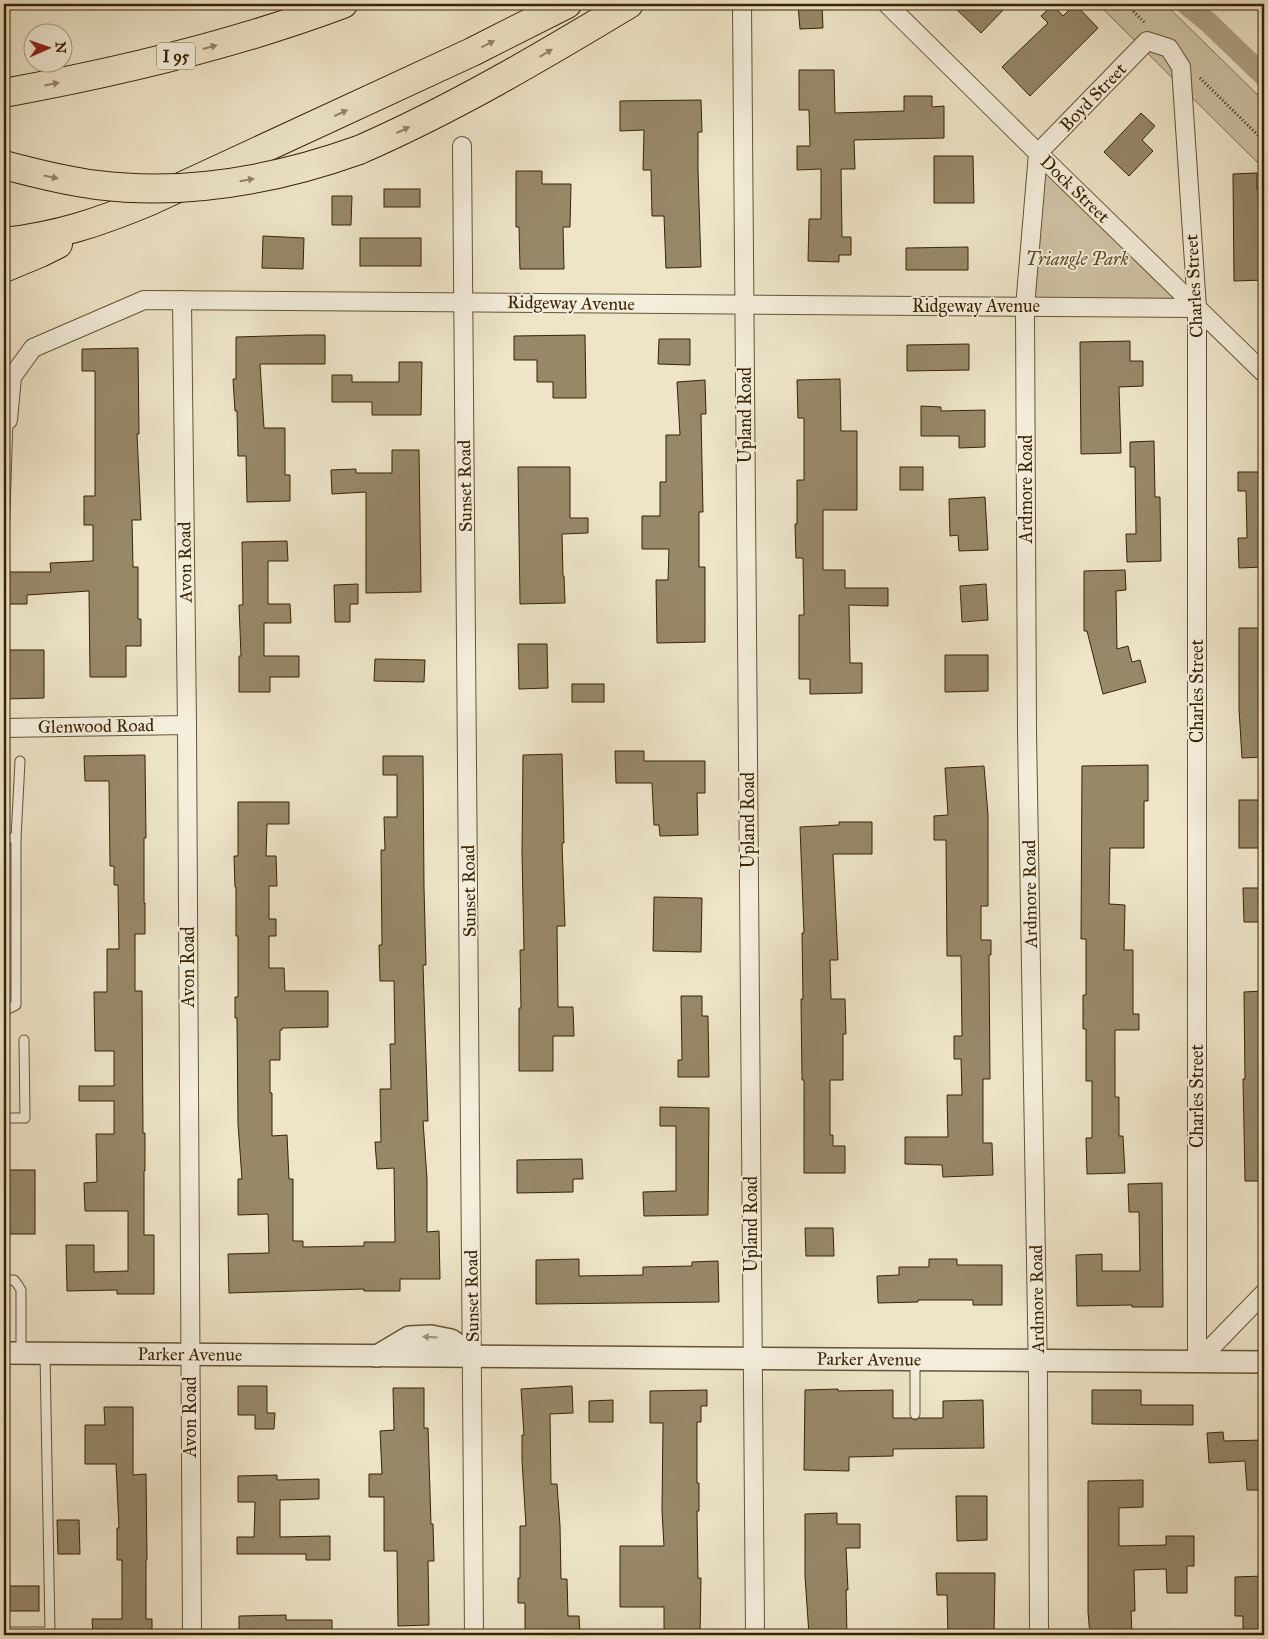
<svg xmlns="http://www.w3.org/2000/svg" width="1268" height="1639" viewBox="0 0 1268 1639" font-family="'IM FELL Great Primer',serif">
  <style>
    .green { fill: #cfc4a7; stroke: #847455 }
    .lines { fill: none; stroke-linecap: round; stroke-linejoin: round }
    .canal { stroke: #b0a386; stroke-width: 21 }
    .building { fill: #97886a; stroke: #392303 }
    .service-casing { stroke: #665434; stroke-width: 11 }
    .minor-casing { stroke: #665434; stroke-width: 20 }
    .tertiary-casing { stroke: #665434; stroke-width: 24 }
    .motorway-casing { stroke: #392303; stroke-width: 30 }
    .path { stroke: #392303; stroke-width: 3; stroke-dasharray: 1 2.5; stroke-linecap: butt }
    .service { stroke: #f4eedc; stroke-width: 9 }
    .minor { stroke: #f4eedc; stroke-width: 18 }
    .tertiary { stroke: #f4eedc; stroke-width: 21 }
    .motorway { stroke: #eee5c9; stroke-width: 28 }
    .rail-casing { stroke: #392303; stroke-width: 5.5 }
    .rail { stroke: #f4eedc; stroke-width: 4; stroke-dasharray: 11; stroke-linecap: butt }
    .motorway-bridge-casing { stroke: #392303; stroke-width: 30; stroke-linecap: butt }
    .motorway-bridge { stroke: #eee5c9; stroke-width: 28 }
    .oneway { fill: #948466 }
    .oneway2 { fill: #a0937a }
    .labels { text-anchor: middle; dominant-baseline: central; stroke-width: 4; stroke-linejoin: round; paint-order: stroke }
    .shield { fill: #f4eedc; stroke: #716044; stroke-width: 1 }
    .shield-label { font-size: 16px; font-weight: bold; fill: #392303 }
    .street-label { font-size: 18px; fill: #392303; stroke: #f4eedc }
    .park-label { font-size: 18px; font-style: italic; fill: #5e4b2c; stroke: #f4eedc }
  </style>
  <rect width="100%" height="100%" fill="#eee5c9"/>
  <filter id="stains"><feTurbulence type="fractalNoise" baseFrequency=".004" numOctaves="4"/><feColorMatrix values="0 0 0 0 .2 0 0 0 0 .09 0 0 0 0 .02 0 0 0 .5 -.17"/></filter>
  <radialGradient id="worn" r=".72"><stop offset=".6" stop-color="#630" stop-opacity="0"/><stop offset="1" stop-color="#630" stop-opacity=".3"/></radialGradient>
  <g class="green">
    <path d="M1098 4H1165L1264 101V169Z"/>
    <path d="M1038 153 1197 308 1025 307Z"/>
  </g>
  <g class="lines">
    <path class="canal" d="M1186 4 1208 22 1264 76"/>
  </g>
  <g class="building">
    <path d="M798 4H822L823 28 800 29Z"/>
    <path d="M951 4H1009L981 33Z"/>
    <path d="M1075 4 1098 28 1030 96 1002 67 1048 23 1041 16 1053 5 1063 16Z"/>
    <path d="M799 70H834L835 113 904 111V96H932V107L944 106V138L854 140 855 169H841L842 237H851V255H839V262L808 261 809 219H821V169L797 170V146H810L809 110H799Z"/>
    <path d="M701 100 702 132H698V170L701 267 666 268 664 216H652L651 170H643L644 130 620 131V101Z"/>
    <path d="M1141 113 1155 126 1142 140 1153 151 1129 176 1104 152Z"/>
    <path d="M934 156H973L974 203H934Z"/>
    <path d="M516 171H542V184H571L570 227H563L564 269H520L519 227H516Z"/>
    <path d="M1257 173V190H1264V280L1234 281 1233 174Z"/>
    <rect x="384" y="189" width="36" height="18"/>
    <path d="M332 196H352L351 225H332Z"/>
    <path d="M263 236 304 238 303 269 262 268Z"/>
    <rect x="360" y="238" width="61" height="28"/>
    <path d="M968 247V270H906V248Z"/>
    <path d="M306 335H325V364H260L264 428H285V475H290V501L247 502 246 456H238L237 411H235L233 379H236V337Z"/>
    <path d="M585 335 586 398H553V382H537V360H514V336Z"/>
    <path d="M659 339H690V365L658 364Z"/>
    <path d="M1130 341V361H1143V386L1119 387 1121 453 1081 454 1080 342Z"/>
    <path d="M969 344V370L907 371V345Z"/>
    <path d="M138 348 139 434H137L141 520H132L133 567H138V619H141V646H126V677H90L89 591 27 595V604H4V572H51L50 563 93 561V525H84V496H95V371H82V349Z"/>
    <path d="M399 362H422L421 415H372V402H332V375H352V382H399Z"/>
    <path d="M840 379 841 431H857V510H823V570H845V588H888V606L849 605 850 663H862V693L810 694V679H799V615H804L803 558H796L795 524H797V480H804V418H798L797 380Z"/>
    <path d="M705 380 706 414H701L703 512H699V567H705V642L657 643 656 580H668L669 549H642V516H660V482H666V435H680L677 382Z"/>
    <path d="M921 406 941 407V411L985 410V447L959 448V436H921Z"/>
    <path d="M1154 441 1155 497H1160L1161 561 1127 562 1126 534H1136L1135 467H1130V442Z"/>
    <path d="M392 450H419L421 592 366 593V492L332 494 331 470 356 469V473H392Z"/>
    <path d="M518 467H570V518H588V533L562 534 563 576H564L565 603 520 604Z"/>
    <rect x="900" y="467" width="23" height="23"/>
    <path d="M1238 472H1264V567L1239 568 1238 538H1247L1246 491H1238Z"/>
    <path d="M985 497 988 550 959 551 958 535 950 536 949 499Z"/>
    <path d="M287 541 288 561H268V604H290L291 623H264V656H299V677H270V692H239V656H241L239 605H243L242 542Z"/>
    <path d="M1125 570 1126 590 1116 591 1117 649 1128 646 1132 662 1140 660 1146 682 1103 694 1087 631H1084V571Z"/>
    <path d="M358 584V604H350V622H335L334 585Z"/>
    <path d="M986 584 988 620 962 622 960 586Z"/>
    <path d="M1239 628H1264V757L1242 758 1239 709Z"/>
    <path d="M518 644H547L548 688 519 689Z"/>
    <path d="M4 650H44V698L4 699Z"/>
    <path d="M945 655H988V691L945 692Z"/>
    <path d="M375 659 425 660 424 682 374 681Z"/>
    <rect x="572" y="684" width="32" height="18"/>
    <path d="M615 751H644V761H705V793H697L698 835 660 836 659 825H654L652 783H616Z"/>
    <path d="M562 754 564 843H562L565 926H557L558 1007H573L574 1036H553V1071H519V1008H521L520 950H524L522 852 523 755Z"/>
    <path d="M145 755 146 838H144V903H145V934H135V991H142L143 1133H145V1171H144V1235H154V1294H117V1290L67 1291 66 1245H94V1272L128 1271V1211H85L84 1183 97 1182 96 1134H114V1101H79V1086H114V1051H95L94 992H107V949H119L118 885H114V866H110L109 781H85L84 756Z"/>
    <path d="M383 756H423L424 888 426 965H423L428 1121H423L427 1179V1232L439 1231 440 1279H400V1291H364V1289L229 1293 228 1254 269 1253 268 1214 238 1215V1179H242L238 1124 237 1018H235V997H238V936H236V887H235L234 856H238V802H289V824H267L266 856H276L277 886H269V919H276V936H269V968H284L285 991H328V1027L282 1028V1030H280V1060H270V1093H272V1136L287 1135 289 1179H293V1241H303V1247L364 1246V1242H395L394 1168 377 1169 375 1142H381L380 1089H391L390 1044H395L394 981H380L379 945H382L381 850H385L384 817H397V775H383Z"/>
    <path d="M1148 765V801H1144V848H1110L1109 904 1125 905 1124 950H1133V1014H1139V1030H1115V1097H1119V1136H1123L1125 1173 1087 1174 1086 1138H1092V1081H1086V1029H1083V995H1086V939H1081L1082 766Z"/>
    <path d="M984 766 988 815V906H981V940H991V955H989L990 1079H983V1143H992L993 1175 943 1177 942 1165 905 1164V1137H948L947 1095H962L961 1059H954V1036H962L961 956H947L946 840H934V816L948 815 945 768Z"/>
    <rect x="1239" y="800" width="25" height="48"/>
    <path d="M839 822H872V854H833L838 960H830L831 999H845L846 1034H843V1080H830V1135H833V1146H845V1173H804V1080H802L801 999H803L802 933H804L800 827 839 825Z"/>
    <path d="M1243 888H1264V922H1244Z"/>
    <path d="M654 897 702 898 701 952 653 951Z"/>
    <path d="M1264 991V1181H1245L1243 1079H1245L1244 992Z"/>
    <path d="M681 996H702V1016H708L709 1077H678V1060H682Z"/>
    <path d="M660 1107 709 1108 708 1215 644 1216 643 1192 676 1191V1126H660Z"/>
    <path d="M582 1159 583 1179H573V1192L517 1193V1160Z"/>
    <rect x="4" y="1170" width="31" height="64"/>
    <path d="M1162 1183 1163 1307H1132V1305L1077 1306 1076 1255 1102 1254V1271H1140L1139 1212H1129L1128 1184Z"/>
    <path d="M805 1228H833L834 1256H806Z"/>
    <path d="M579 1259V1276L643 1275V1267L692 1266V1262L718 1261 719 1302 536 1304V1260Z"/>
    <path d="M929 1259H957V1265H1002V1305H973V1300H918V1302L878 1303 877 1276 899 1275V1267H929Z"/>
    <path d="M238 1386H267V1413H275L274 1429H255V1415H238Z"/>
    <path d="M572 1386 573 1413 550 1414 551 1484H557L560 1526 561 1579H567L568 1616H579L580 1635H525V1603H518V1578H520V1526H526L522 1460V1435H524L521 1389Z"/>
    <path d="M393 1388H424V1428H428L431 1524H433L434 1561H428L429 1625 398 1626 397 1551H384V1497H369V1474H382L380 1431 394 1430Z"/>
    <path d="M838 1389V1391L893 1390V1418H911L915 1420 919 1418H943V1401L983 1400 984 1448 893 1449V1456L849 1457V1471L804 1470 805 1390Z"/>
    <path d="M707 1390V1406H701V1422H697V1483H699V1511H697L698 1578H701L700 1635H664V1607H620V1546H664L662 1511 663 1423H650V1391Z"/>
    <path d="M1092 1390H1141V1405H1193V1425L1092 1424Z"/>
    <path d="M613 1400V1422H589V1401Z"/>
    <path d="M104 1407H133V1475L146 1474 147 1560H146V1619H152V1635H93L92 1619H122V1560H117V1528H119L116 1464H85V1425H105Z"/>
    <path d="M1223 1432 1224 1441 1264 1440V1490H1247L1245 1461 1209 1463 1207 1433Z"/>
    <path d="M277 1475V1480L319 1479V1499L280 1500V1537L330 1536V1560H306V1554H237V1537H254L255 1502H238V1476Z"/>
    <path d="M1143 1480V1507L1119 1508V1546L1166 1545V1536H1194V1566H1187V1593H1167L1166 1569 1134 1570 1135 1611H1131L1132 1635H1090L1088 1612V1481Z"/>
    <path d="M956 1496H987V1540L957 1541Z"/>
    <path d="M837 1513V1524H860V1548H846L848 1590H846L847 1635H809L805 1576V1514Z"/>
    <path d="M57 1520H79L80 1554H58Z"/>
    <path d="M936 1573H995L994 1635H948L947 1595H937Z"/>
    <path d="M1264 1576V1631L1243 1632V1616H1235V1577Z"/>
    <rect x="4" y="1586" width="35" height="25"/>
    <path d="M286 1615V1620H332V1635H239V1616Z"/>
  </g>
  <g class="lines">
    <defs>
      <g id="service">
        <path d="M4 540 8 420"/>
        <path d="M4 838H16"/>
        <path d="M4 1011 16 1005V838L20 761"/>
        <path d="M4 1118H25L24 1040"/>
        <path d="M4 1280H14L18 1285 21 1290V1353"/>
        <path d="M915 1360V1414"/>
        <path d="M4 1632H34V1635"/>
        <path d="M34 1632H50L45 1354"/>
      </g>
      <g id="minor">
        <path d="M742 4 755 1635"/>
        <path d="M887 4 1038 153 1264 373"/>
        <path d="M462 146 474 1635"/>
        <path d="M182 300 187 725 192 1635"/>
        <path d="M8 420 12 377 33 348 144 300 1197 308"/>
        <path d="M4 728 187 725"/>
        <path d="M1197 1362 1264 1293"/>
        <path d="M1039 1635 1038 1377 1027 732 1025 307 1038 153 1147 41 1169 48 1181 67 1197 308V1362"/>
      </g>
      <g id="tertiary">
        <path id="s1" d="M4 1353 1264 1362"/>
        <path d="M377 1356 409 1337 431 1336 451 1340 473 1356"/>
      </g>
      <g id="motorway">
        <path d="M4 93C119 72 234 45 343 4"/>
        <path d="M359 150C453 109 541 57 629 4"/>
        <path d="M4 242C58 236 100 222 150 201L472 52 567 4"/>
        <path d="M4 268 40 253 58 244"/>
      </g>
    </defs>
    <use href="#service" class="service-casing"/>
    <use href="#minor" class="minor-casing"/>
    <use href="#tertiary" class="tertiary-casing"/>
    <use href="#motorway" class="motorway-casing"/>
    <g class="path">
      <path d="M1126 4 1145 23"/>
      <path d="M1200 78 1264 141"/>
    </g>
    <use href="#service" class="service"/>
    <use href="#minor" class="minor"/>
    <use href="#tertiary" class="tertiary"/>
    <use href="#motorway" class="motorway"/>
    <defs>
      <path id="rail" d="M1259 4 1264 9"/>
    </defs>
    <use href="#rail" class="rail-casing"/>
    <use href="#rail" class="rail"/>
    <defs>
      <path id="motorway-bridge" d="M4 165C34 173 65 181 97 185 186 196 275 180 359 150"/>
    </defs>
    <use href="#motorway-bridge" class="motorway-bridge-casing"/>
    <use href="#motorway-bridge" class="motorway-bridge"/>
  </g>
  <defs><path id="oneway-solid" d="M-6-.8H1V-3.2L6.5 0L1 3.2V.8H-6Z" transform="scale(1.25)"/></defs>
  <g class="oneway">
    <use href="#oneway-solid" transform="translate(488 44) rotate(-27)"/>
    <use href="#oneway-solid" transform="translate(210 47) rotate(-15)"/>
    <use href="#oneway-solid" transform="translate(546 53) rotate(-31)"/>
    <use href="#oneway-solid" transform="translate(52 84) rotate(-11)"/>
    <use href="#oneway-solid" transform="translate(341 113) rotate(-25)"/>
    <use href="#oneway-solid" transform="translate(403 130) rotate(-25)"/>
    <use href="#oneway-solid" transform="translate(51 177) rotate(12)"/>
    <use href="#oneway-solid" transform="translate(247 180) rotate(-10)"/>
  </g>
  <use class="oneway2" href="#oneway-solid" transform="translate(430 1337) rotate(-176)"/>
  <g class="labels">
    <rect class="shield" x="157" y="42.5" width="38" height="27" rx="4"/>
    <g class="shield-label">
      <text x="176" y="56">I 95</text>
    </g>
    <g class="street-label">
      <text transform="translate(1093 97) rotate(-46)">Boyd Street</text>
      <text transform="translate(1075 189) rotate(44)">Dock Street</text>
      <text transform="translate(1194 286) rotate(-93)">Charles Street</text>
      <text transform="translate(571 303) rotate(1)">Ridgeway Avenue</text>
      <text x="976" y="306">Ridgeway Avenue</text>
      <text transform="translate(745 415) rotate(-90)">Upland Road</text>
      <text transform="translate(465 486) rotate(-91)">Sunset Road</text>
      <text transform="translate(1026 489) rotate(-90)">Ardmore Road</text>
      <text transform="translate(185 562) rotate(-91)">Avon Road</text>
      <text transform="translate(1197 691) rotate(-90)">Charles Street</text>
      <text transform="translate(96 726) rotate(-1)">Glenwood Road</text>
      <text transform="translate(748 820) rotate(-90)">Upland Road</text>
      <text transform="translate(469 891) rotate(-91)">Sunset Road</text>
      <text transform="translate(1030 894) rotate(-91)">Ardmore Road</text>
      <text transform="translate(188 967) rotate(-90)">Avon Road</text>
      <text transform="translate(1197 1096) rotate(-90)">Charles Street</text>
      <text transform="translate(751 1224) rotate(-90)">Upland Road</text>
      <text transform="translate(472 1296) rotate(-91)">Sunset Road</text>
      <text transform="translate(1037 1299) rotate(-91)">Ardmore Road</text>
      <text stroke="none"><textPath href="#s1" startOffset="186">Parker Avenue</textPath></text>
      <text stroke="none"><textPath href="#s1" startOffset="865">Parker Avenue</textPath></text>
      <text transform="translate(190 1417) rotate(-90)">Avon Road</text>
    </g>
    <g class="park-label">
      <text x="1077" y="259">Triangle Park</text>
    </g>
  </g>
  <rect width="1268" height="1639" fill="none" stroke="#eee5c9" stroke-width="20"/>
  <rect x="5" y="5" width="1258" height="1629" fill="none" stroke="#392303" stroke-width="2.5"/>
  <rect x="10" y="10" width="1248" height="1619" fill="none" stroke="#392303"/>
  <g transform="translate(48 48) rotate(88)"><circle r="24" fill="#f4eedc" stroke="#a99d85"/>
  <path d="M0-4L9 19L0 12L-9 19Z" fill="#8f2418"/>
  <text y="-8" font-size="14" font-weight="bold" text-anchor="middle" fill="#392303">N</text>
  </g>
  <rect width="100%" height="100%" filter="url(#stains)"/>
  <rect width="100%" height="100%" fill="url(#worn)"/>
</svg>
